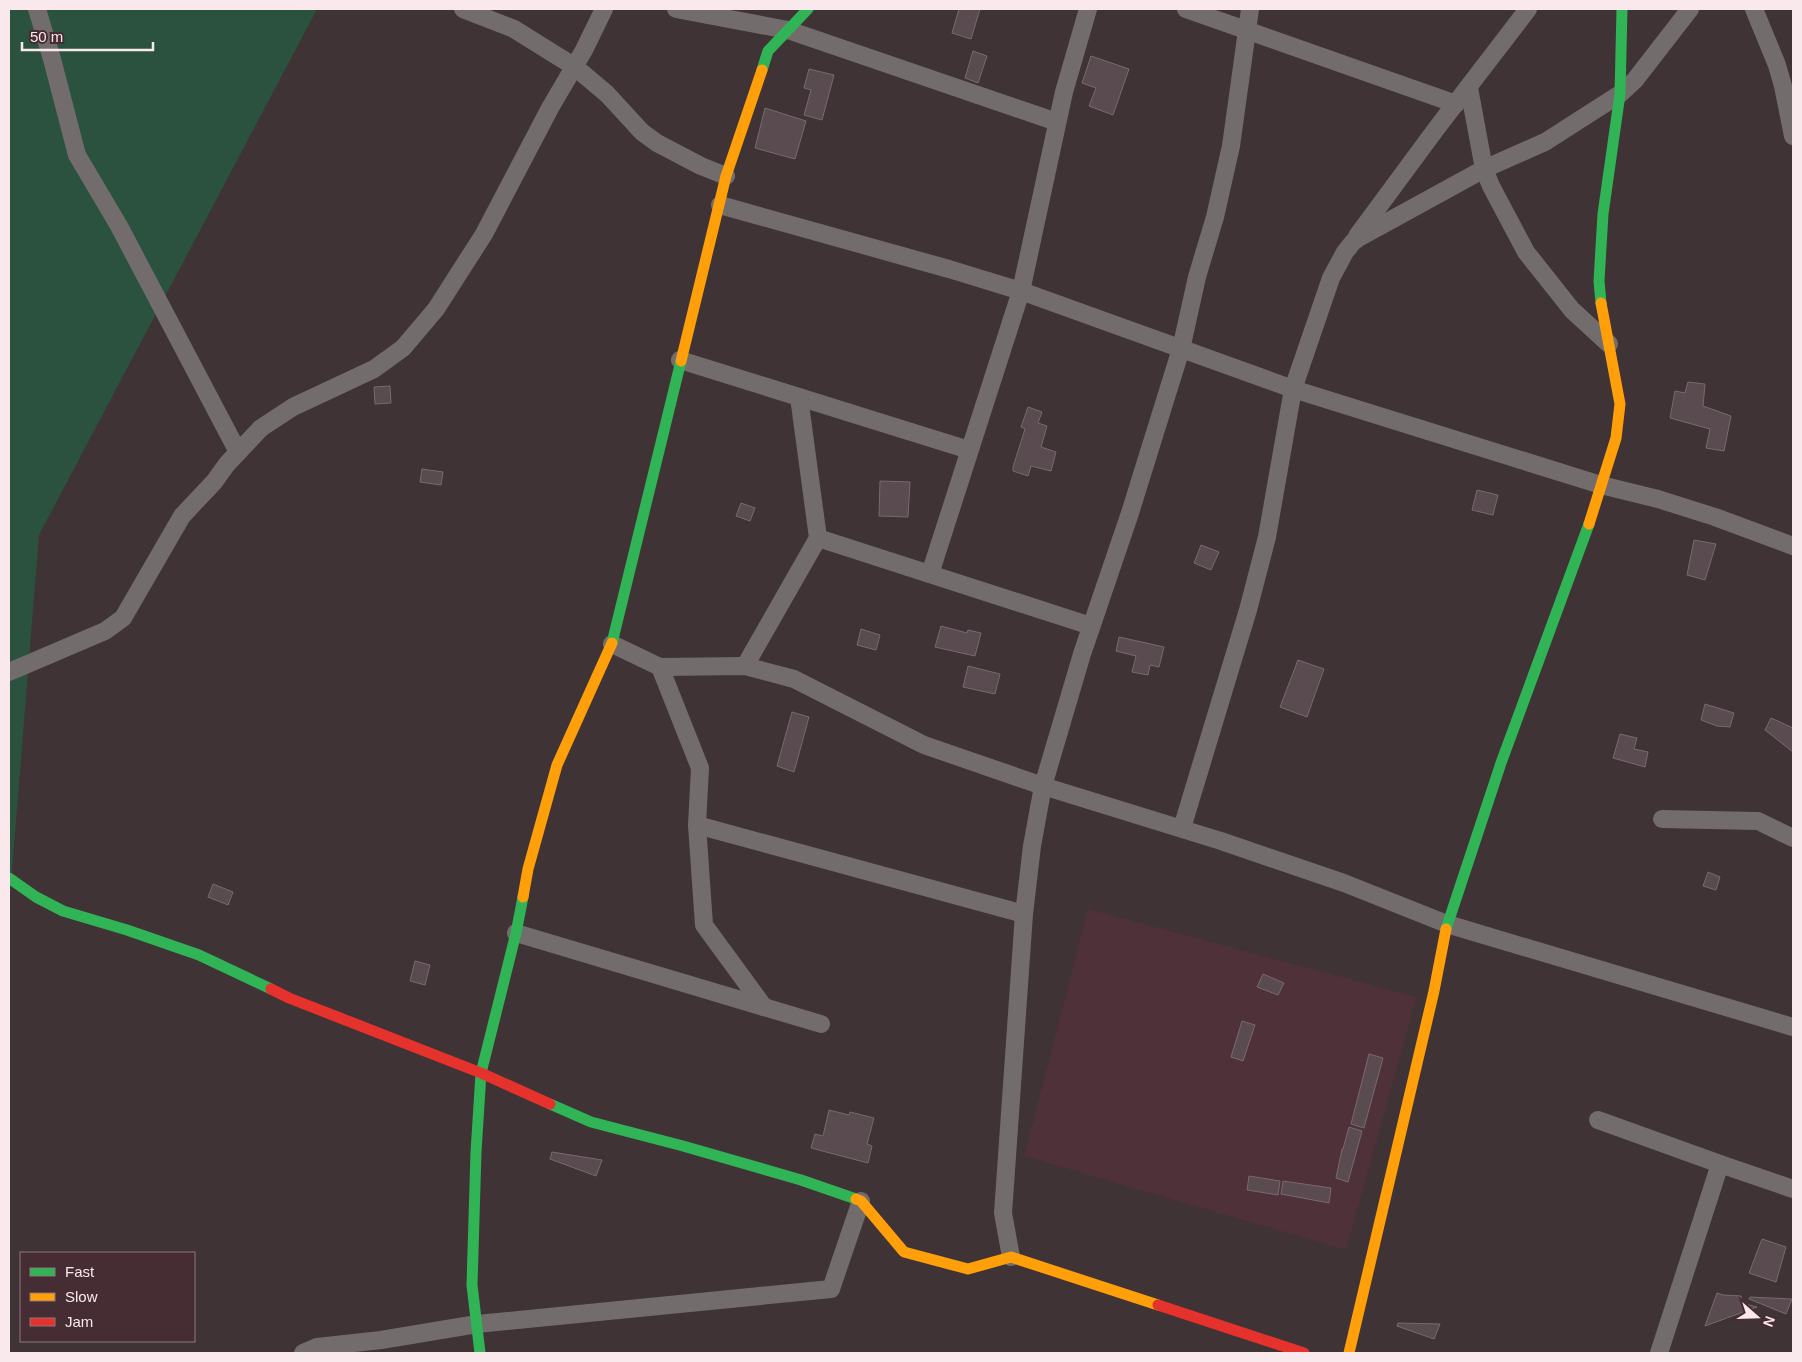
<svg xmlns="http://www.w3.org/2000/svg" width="1802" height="1362" viewBox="0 0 1802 1362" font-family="Arial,sans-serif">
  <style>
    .built { fill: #4e3139 }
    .green { fill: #2a523e }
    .building { fill: #594b4f; stroke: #776b6e }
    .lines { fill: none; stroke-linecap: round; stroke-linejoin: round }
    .street { stroke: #736c6d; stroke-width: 18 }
    .fast { stroke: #30b455; stroke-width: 11 }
    .slow { stroke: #ff9f0a; stroke-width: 11 }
    .jam { stroke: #e5322d; stroke-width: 11 }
  </style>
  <rect width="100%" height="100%" fill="#3f3336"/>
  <path class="built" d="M1088 909 1417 997 1346 1250 1024 1156Z"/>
  <path class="green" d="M9 9H317L39 535 9 908Z"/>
  <g class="building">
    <path d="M959 9H980L971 39 952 33Z"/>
    <path d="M973 51 987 56 978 83 965 78Z"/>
    <path d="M1091 56 1129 69 1113 115 1089 106 1096 88 1082 83Z"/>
    <path d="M809 69 834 75 822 120 804 115 811 90 804 88Z"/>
    <path d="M765 108 806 121 795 159 755 148Z"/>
    <path d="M1688 382 1705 384 1703 406 1731 416 1724 451 1706 448 1710 429 1670 418 1675 391 1685 393Z"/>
    <path d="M390 386 391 403 375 404 374 387Z"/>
    <path d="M1028 407 1042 412 1038 423 1047 426 1041 447 1056 452 1051 471 1031 466 1028 476 1013 471V467L1025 429 1021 427Z"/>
    <path d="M422 469 443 472 441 485 420 482Z"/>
    <path d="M880 481 910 482 908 517 879 516Z"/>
    <path d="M1477 490 1498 495 1493 515 1472 510Z"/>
    <path d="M741 503 755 508 750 521 736 516Z"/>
    <path d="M1694 540 1716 544 1705 580 1687 575Z"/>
    <path d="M1201 545 1219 552 1211 570 1194 563Z"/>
    <path d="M941 626 967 633 968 630 981 633 975 656 935 647Z"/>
    <path d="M861 629 880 635 876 650 857 645Z"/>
    <path d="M1119 637 1164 647 1159 667 1150 665 1148 675 1132 672 1136 656 1116 651Z"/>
    <path d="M1298 660 1324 669 1307 717 1280 707Z"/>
    <path d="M968 666 1000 674 995 694 963 687Z"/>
    <path d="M1705 704 1734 713 1730 727 1717 726 1701 720Z"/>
    <path d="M792 712 809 717 794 772 777 766Z"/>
    <path d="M1771 718 1793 728V752L1765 730Z"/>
    <path d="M1620 734 1637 738 1634 749 1648 752 1645 767 1613 758Z"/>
    <path d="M1708 872 1720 877 1716 890 1703 886Z"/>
    <path d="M213 884 233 892 228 905 208 897Z"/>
    <path d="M415 961 430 965 425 985 410 981Z"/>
    <path d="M1263 974 1284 983 1278 995 1257 987Z"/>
    <path d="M1242 1021 1255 1025 1243 1061 1231 1057Z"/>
    <path d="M1369 1054 1383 1058 1364 1128 1351 1124Z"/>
    <path d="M829 1110 849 1115 850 1112 874 1118 867 1144 872 1146 868 1163 811 1148 815 1134 823 1136Z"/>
    <path d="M1349 1127 1362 1131 1348 1182 1336 1178 1342 1149H1343Z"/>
    <path d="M552 1152 602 1160 596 1176 550 1159Z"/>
    <path d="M1249 1176 1280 1181 1278 1195 1247 1190Z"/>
    <path d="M1283 1181 1331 1188 1329 1203 1281 1194Z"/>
    <path d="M1762 1239 1786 1247 1776 1282 1749 1273Z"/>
    <path d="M1717 1293 1723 1295 1741 1296V1303L1757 1307 1705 1326Z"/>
    <path d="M1750 1297 1792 1299 1786 1314 1749 1299Z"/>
    <path d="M1398 1323 1440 1324 1434 1339 1397 1326Z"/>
  </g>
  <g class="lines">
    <g class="street">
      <path d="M37 9 52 59 77 155 119 226 238 452"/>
      <path d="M463 9 514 29 575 67 607 94 642 132 657 143 701 166 726 176"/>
      <path d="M676 9 788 30 1057 122"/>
      <path d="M1186 9 1456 104"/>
      <path d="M1754 9 1777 65 1783 86 1793 136"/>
      <path d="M1469 88 1484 169 1491 186 1526 252 1572 310 1609 344"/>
      <path d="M720 205 949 269 1021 291 1293 389 1601 485 1658 499 1715 517 1793 546"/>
      <path d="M1357 236 1436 129 1528 9"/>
      <path d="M680 360 969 450"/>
      <path d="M818 538 1091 626"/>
      <path d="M930 574 1021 291 1064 92 1088 9"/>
      <path d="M612 644 660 667 745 666 794 679 924 745 1043 786 1221 841 1344 883 1447 924 1793 1027"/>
      <path d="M745 666 818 538 799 397"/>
      <path d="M660 667 700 768 697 825 704 925 764 1007"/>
      <path d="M9 672 105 631 123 618 182 516 214 482 227 464 261 428 293 407 374 369 403 348 436 309 484 234 550 108 584 50 604 9"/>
      <path d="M1662 819 1758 821 1793 838"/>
      <path d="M697 825 1024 914"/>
      <path d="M1182 828 1248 610 1267 537 1293 389 1331 278 1345 252 1353 242 1360 237 1484 169 1545 142 1620 94 1635 80 1690 9"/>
      <path d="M516 933 821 1024"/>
      <path d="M1598 1120 1720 1164"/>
      <path d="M1011 1257 1003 1213 1024 914 1032 846 1043 786 1082 654 1130 513 1181 349 1197 277 1215 217 1231 146 1250 9"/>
      <path d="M303 1353 317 1347 381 1340 477 1324 831 1289 861 1201"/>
      <path d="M1659 1353 1720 1164 1793 1189"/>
    </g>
    <g class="fast">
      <path d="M762 70 768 51 808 9"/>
      <path d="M1601 303 1599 281 1603 214 1620 94 1622 9"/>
      <path d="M612 643 681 361"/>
      <path d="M9 878 36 897 63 911 127 930 199 955 271 989"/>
      <path d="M1446 929 1501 763 1589 524"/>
      <path d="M550 1104 591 1122 683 1146 801 1180 856 1199"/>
      <path d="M480 1353 472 1285 476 1152 481 1073 516 933 523 897"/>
    </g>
    <g class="slow">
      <path d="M681 361 726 176 762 70"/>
      <path d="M1589 524 1616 438 1620 404 1601 303"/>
      <path d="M523 897 528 869 557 765 612 643"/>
      <path d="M856 1199 861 1201 904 1252 968 1269 1011 1257 1158 1305"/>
      <path d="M1349 1353 1434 991 1446 929"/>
    </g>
    <g class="jam">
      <path d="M271 989 289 998 481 1073 550 1104"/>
      <path d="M1158 1305 1304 1353"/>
    </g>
  </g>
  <rect width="1802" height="1362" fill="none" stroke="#f9e9ed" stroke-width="20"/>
  <rect x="20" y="1252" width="175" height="90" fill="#452d33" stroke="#8d787d"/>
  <rect x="30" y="1268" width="25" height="8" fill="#30b455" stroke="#8d787d"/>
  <text x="65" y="1277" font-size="15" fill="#f9e9ed">Fast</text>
  <rect x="30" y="1293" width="25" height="8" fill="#ff9f0a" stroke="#8d787d"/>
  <text x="65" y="1302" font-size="15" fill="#f9e9ed">Slow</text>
  <rect x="30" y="1318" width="25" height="8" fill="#e5322d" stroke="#8d787d"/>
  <text x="65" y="1327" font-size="15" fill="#f9e9ed">Jam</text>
  <g transform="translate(1757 1317) rotate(110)" stroke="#452d33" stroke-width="4" paint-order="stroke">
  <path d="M0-4L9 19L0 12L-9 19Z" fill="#f9e9ed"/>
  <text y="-8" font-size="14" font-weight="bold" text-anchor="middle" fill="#f9e9ed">N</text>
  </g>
  <path d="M22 42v8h131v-8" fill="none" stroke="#f9e9ed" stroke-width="2.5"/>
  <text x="30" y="42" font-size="15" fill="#f9e9ed" stroke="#452d33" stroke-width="4" paint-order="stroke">50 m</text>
</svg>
